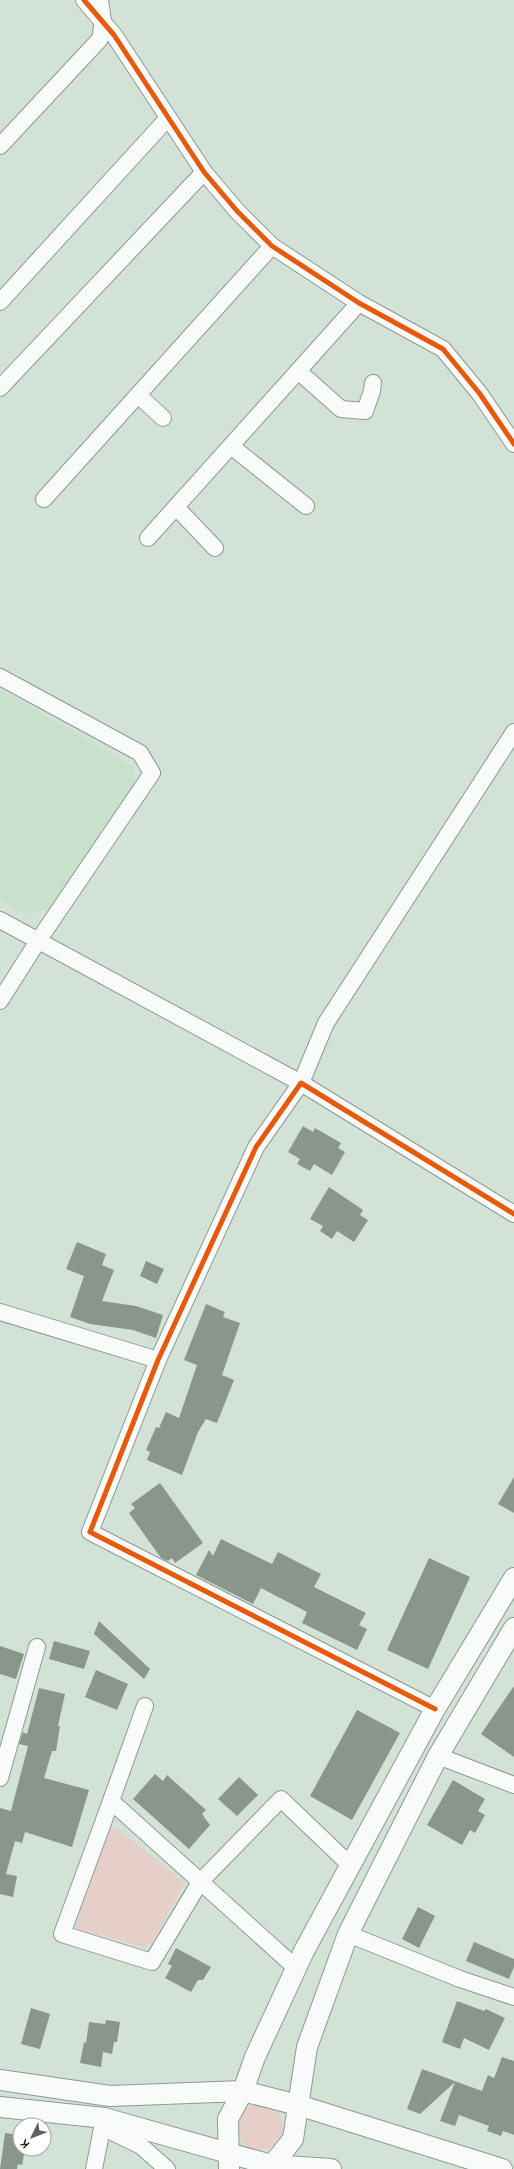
<svg xmlns="http://www.w3.org/2000/svg" width="514" height="2169" viewBox="0 0 514 2169" font-family="Overpass,sans-serif">
  <style>
    .built { fill: #c8e1cd }
    .green { fill: #e6cfc9 }
    .building { fill: #8a968c }
    .lines { fill: none; stroke-linecap: round; stroke-linejoin: round }
    .minor-casing { stroke: #8e9991; stroke-width: 18 }
    .major-casing { stroke: #8e9991; stroke-width: 22 }
    .minor { stroke: #f8fbf9; stroke-width: 16 }
    .major { stroke: #f8fbf9; stroke-width: 20 }
    .cycleway-casing { stroke: #fff; stroke-width: 8 }
    .cycleway { stroke: #e8590c; stroke-width: 5 }
  </style>
  <rect width="100%" height="100%" fill="#d3e2d6"/>
  <path class="built" d="M0 689 133 767 136 790 53 907 26 914 0 900Z"/>
  <g class="green">
    <path d="M106 1828 118 1829 185 1883 153 1941 143 1947 75 1929Z"/>
    <circle cx="260" cy="2127" r="23"/>
  </g>
  <g class="building">
    <path d="M303 1126 313 1132 315 1128 341 1143 338 1148 345 1152 332 1175 314 1164 310 1171 297 1164 300 1159 288 1152Z"/>
    <path d="M329 1187 363 1210 360 1215 368 1220 354 1242 337 1231 332 1239 320 1231 323 1226 310 1219Z"/>
    <path d="M77 1242 106 1254 102 1265 114 1270 102 1301 136 1306 163 1315 156 1338 133 1330 90 1324 70 1317 84 1276 66 1269Z"/>
    <path d="M146 1261 164 1269 157 1284 140 1276Z"/>
    <path d="M206 1304 225 1312 223 1317 240 1323 222 1375 234 1380 217 1423 206 1419 198 1432 182 1475 147 1460 150 1452 146 1450 156 1427 159 1428 166 1412 179 1418 197 1365 184 1360Z"/>
    <path d="M514 1477V1513L498 1504Z"/>
    <path d="M160 1483 203 1543 175 1563 172 1558 168 1561 161 1558 129 1513 135 1508 131 1504Z"/>
    <path d="M221 1539 272 1564 278 1552 321 1574 314 1587 366 1613 359 1625 367 1629 357 1650 302 1623 307 1612 261 1588 253 1604 196 1575 209 1550 213 1556Z"/>
    <path d="M429 1558 470 1577 428 1669 387 1650Z"/>
    <path d="M99 1621 150 1669 144 1679 94 1634Z"/>
    <path d="M54 1641 90 1651 84 1669 49 1659Z"/>
    <path d="M0 1646 24 1654 16 1679 0 1674Z"/>
    <path d="M96 1670 128 1684 117 1710 85 1697Z"/>
    <path d="M514 1686V1757L481 1734Z"/>
    <path d="M39 1688 65 1694 58 1726H60L56 1751H52L44 1778 89 1790 72 1847 25 1832 22 1843 15 1841 6 1874 17 1876 13 1897 0 1894V1808L11 1811 28 1746 19 1744 23 1732 27 1734Z"/>
    <path d="M357 1710 400 1733 352 1820 310 1796Z"/>
    <path d="M155 1774 163 1781 167 1775 206 1810 202 1814 210 1825 189 1849 133 1799Z"/>
    <path d="M239 1777 258 1795 237 1816 218 1799Z"/>
    <path d="M453 1780 485 1799 478 1811 485 1815 475 1833 470 1830 462 1845 427 1825Z"/>
    <path d="M418 1907 435 1916 419 1948 402 1939Z"/>
    <path d="M474 1942 514 1959V1967L509 1979 466 1961Z"/>
    <path d="M176 1948 211 1967 203 1980H198L191 1992 165 1978 172 1966 168 1964Z"/>
    <path d="M457 2001 484 2011 486 2009 505 2018 489 2050 464 2038 460 2049 442 2042Z"/>
    <path d="M31 2008 50 2014 40 2049 21 2044Z"/>
    <path d="M106 2020 120 2022 117 2042H114L112 2054 103 2052 101 2067 80 2063 84 2042 86 2043 89 2022 105 2024Z"/>
    <path d="M502 2057 514 2061V2135L503 2131 501 2136 487 2131 489 2126 459 2115 455 2126 440 2121 455 2082 420 2114 407 2109 422 2069 482 2091 488 2075 494 2078Z"/>
    <path d="M5 2133 20 2135V2149H25L22 2165 18 2164 17 2169H0Z"/>
  </g>
  <g class="lines">
    <defs>
      <g id="minor">
        <path d="M84 0 114 35 204 172 237 211 272 246 359 303 443 349 480 394 514 444"/>
        <path d="M0 146 100 39 103 21 100 0"/>
        <path d="M0 302 168 118"/>
        <path d="M298 371 341 409 365 411 372 391 373 383"/>
        <path d="M0 388 204 172"/>
        <path d="M138 395 163 418"/>
        <path d="M231 446 306 506"/>
        <path d="M44 499 272 246"/>
        <path d="M176 507 215 548"/>
        <path d="M148 538 359 303"/>
        <path d="M0 677 140 753 152 773 38 941 0 1001"/>
        <path d="M0 920 301 1083 326 1023 514 732"/>
        <path d="M0 1312 158 1360"/>
        <path d="M145 1706 111 1801 296 1968"/>
        <path d="M435 1709 90 1532 158 1360 256 1147 301 1083 514 1214"/>
        <path d="M438 1756 514 1785"/>
        <path d="M0 1778 37 1647"/>
        <path d="M111 1801 62 1934 152 1962 200 1882 281 1799 350 1865"/>
        <path d="M348 1934 460 1979 514 1997"/>
        <path d="M102 2127 141 2146 167 2169"/>
        <path d="M94 2169 104 2118"/>
      </g>
      <g id="major">
        <path d="M0 2080 110 2096 243 2091 298 2105 502 2169"/>
        <path d="M0 2107 104 2118 271 2165 331 2169"/>
        <path d="M229 2169 228 2119 243 2091 255 2057 304 1951 435 1709 514 1578"/>
        <path d="M269 2169 293 2139 307 2047 348 1934 438 1756 514 1628"/>
      </g>
    </defs>
    <use href="#minor" class="minor-casing"/>
    <use href="#major" class="major-casing"/>
    <use href="#minor" class="minor"/>
    <use href="#major" class="major"/>
    <defs>
      <g id="cycleway">
        <path d="M84 0 114 35 204 172 237 211 272 246 359 303 443 349 480 394 514 444"/>
        <path d="M435 1709 90 1532 158 1360 256 1147 301 1083 514 1214"/>
      </g>
    </defs>
    <use href="#cycleway" class="cycleway-casing"/>
    <use href="#cycleway" class="cycleway"/>
  </g>
  <g transform="translate(32 2137) rotate(227)"><circle r="19" fill="#ffffff" stroke="#a2a5a2"/>
  <path d="M0-3L7 15L0 10L-7 15Z" fill="#58635a"/>
  <text y="-6" font-size="11" font-weight="bold" text-anchor="middle" fill="#161f17">K</text>
  </g>
</svg>
